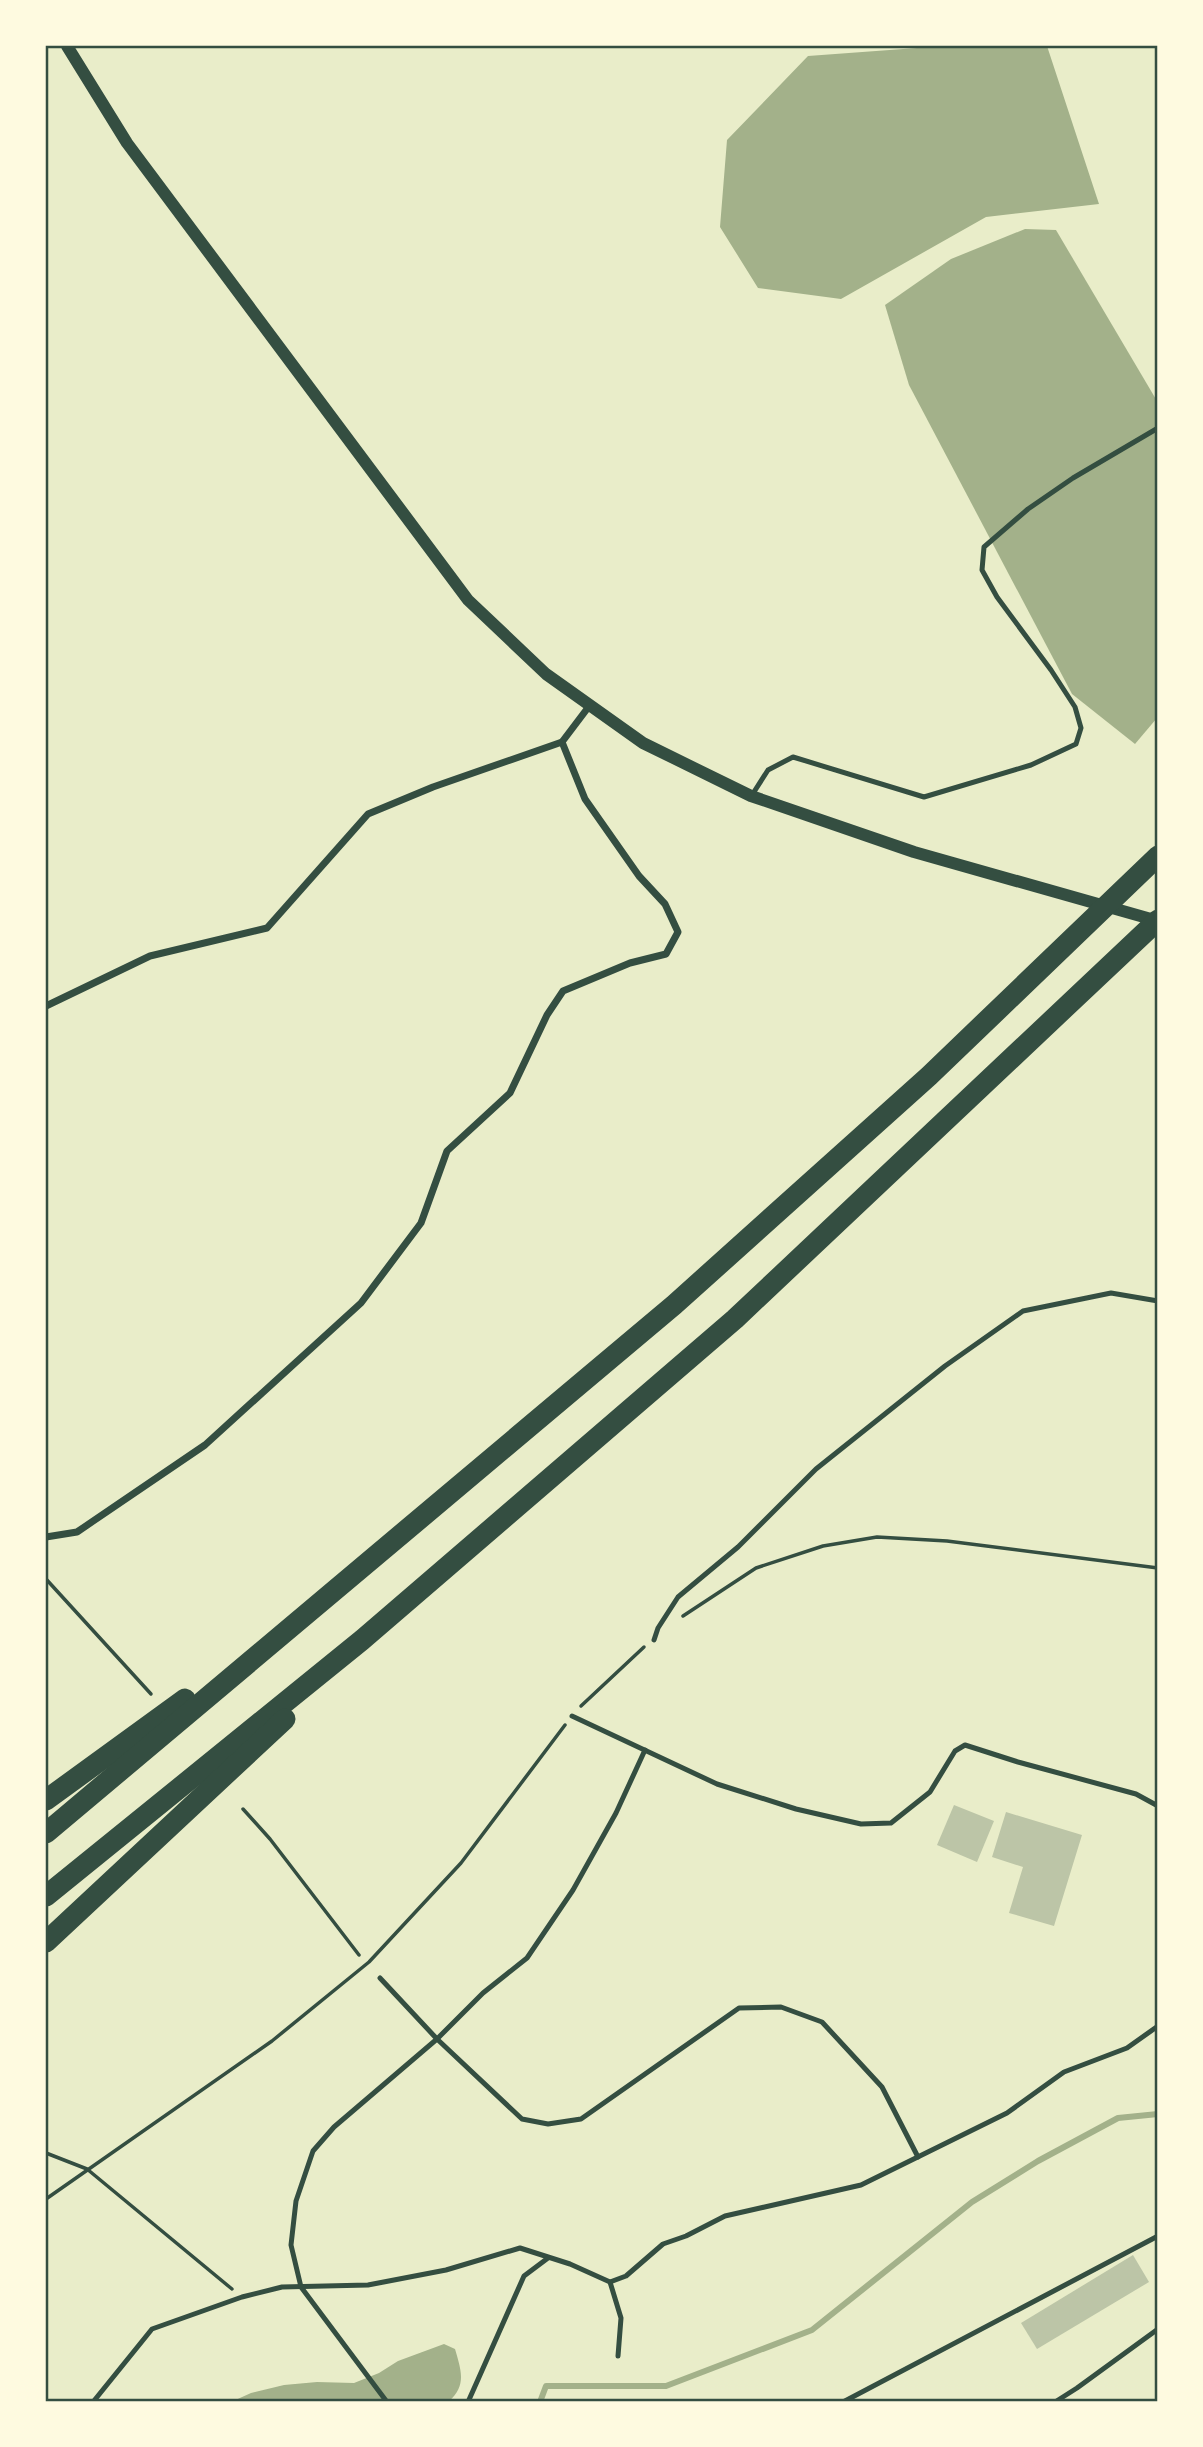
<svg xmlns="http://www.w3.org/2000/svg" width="1203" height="2447" viewBox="0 0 1203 2447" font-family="'Sofia Sans Condensed',sans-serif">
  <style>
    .water { fill: #a3b18a }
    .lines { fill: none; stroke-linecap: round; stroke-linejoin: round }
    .stream { stroke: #a3b18a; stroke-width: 6 }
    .building { fill: #bcc5a7 }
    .path { stroke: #344e41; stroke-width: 3.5 }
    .service { stroke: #344e41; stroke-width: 5 }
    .minor { stroke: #344e41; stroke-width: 7 }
    .tertiary { stroke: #344e41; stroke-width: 12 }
    .motorway { stroke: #344e41; stroke-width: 21 }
    .neatline { fill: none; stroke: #344e41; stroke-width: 2.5 }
  </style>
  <rect width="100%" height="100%" fill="#e9edc9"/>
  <g class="water">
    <path d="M944 46H1047L1099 204 986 217 841 299 758 288 720 227 727 140 808 56Z"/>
    <path d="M1025 229 1056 230 1157 401V718L1135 744 1072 694 909 385 885 305 951 259Z"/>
    <path d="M444 2344 455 2349C461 2370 467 2385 449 2401L231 2402 251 2393 284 2385 317 2382 354 2383 379 2373 398 2361Z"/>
  </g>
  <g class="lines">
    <path class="stream" d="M540 2402 546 2386H666L812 2330 972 2202 1038 2161 1118 2118 1158 2114"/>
  </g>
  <g class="building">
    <path d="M954 1805 994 1821 977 1862 937 1845Z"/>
    <path d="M1006 1812 1082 1835 1054 1926 1009 1913 1023 1867 992 1857Z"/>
    <path d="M1133 2255 1149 2282 1037 2349 1021 2323Z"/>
  </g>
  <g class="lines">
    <g class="path">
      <path d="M46 1579 151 1694"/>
      <path d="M683 1616 756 1568 823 1546 877 1537 947 1541 1158 1568"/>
      <path d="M581 1706 644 1647"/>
      <path d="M243 1809 270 1839 359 1955"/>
      <path d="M46 2153 87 2169 232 2289"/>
      <path d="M46 2199 272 2041 369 1962 461 1863 565 1725"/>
    </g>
    <g class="service">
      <path d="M752 795 768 770 793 757 924 797 1031 765 1076 744 1081 728 1075 707 1051 670 997 597 982 570 984 547 1028 509 1073 478 1158 428"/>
      <path d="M654 1640 658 1628 678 1597 738 1547 816 1469 945 1366 1023 1311 1111 1293 1158 1301"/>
      <path d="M572 1716 717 1784 796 1809 861 1824 891 1823 930 1792 955 1751 965 1745 1018 1762 1136 1794 1158 1806"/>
      <path d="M380 1978 437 2039 522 2119 548 2124 581 2119 739 2008 781 2007 822 2022 882 2087 918 2157"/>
      <path d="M610 2282 626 2276 663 2244 686 2236 725 2216 861 2185 1007 2113 1064 2072 1127 2048 1158 2026"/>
      <path d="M93 2402 152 2329 242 2297 282 2287 368 2285 446 2270 520 2248 570 2264 610 2282 621 2318 618 2356"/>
      <path d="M387 2402 301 2287 291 2245 296 2201 313 2151 334 2127 437 2039 483 1993 527 1958 573 1890 616 1813 645 1750"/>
      <path d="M468 2402 524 2276 548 2258"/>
      <path d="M843 2402 1158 2236"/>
      <path d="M1055 2402 1077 2388 1158 2329"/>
    </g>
    <g class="minor">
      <path d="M46 1006 150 956 267 928 368 814 433 787 562 742 590 705"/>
      <path d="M46 1537 77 1532 205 1445 361 1303 421 1223 447 1151 510 1093 547 1015 563 991 630 963 666 954 678 932 665 904 639 876 585 799 562 742"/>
    </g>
    <path class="tertiary" d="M67 46 127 143 468 600 546 674 643 743 751 796 914 852 1158 921"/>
    <g class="motorway">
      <path d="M46 1800 185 1699"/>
      <path d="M46 1833 674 1305 929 1076 1158 856"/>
      <path d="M46 1896 362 1640 735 1319 1158 920"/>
      <path d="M46 1942 285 1719"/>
    </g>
  </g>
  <rect width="1203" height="2447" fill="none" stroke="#fefae0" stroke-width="94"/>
  <rect x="47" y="47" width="1109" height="2353" class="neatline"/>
</svg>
